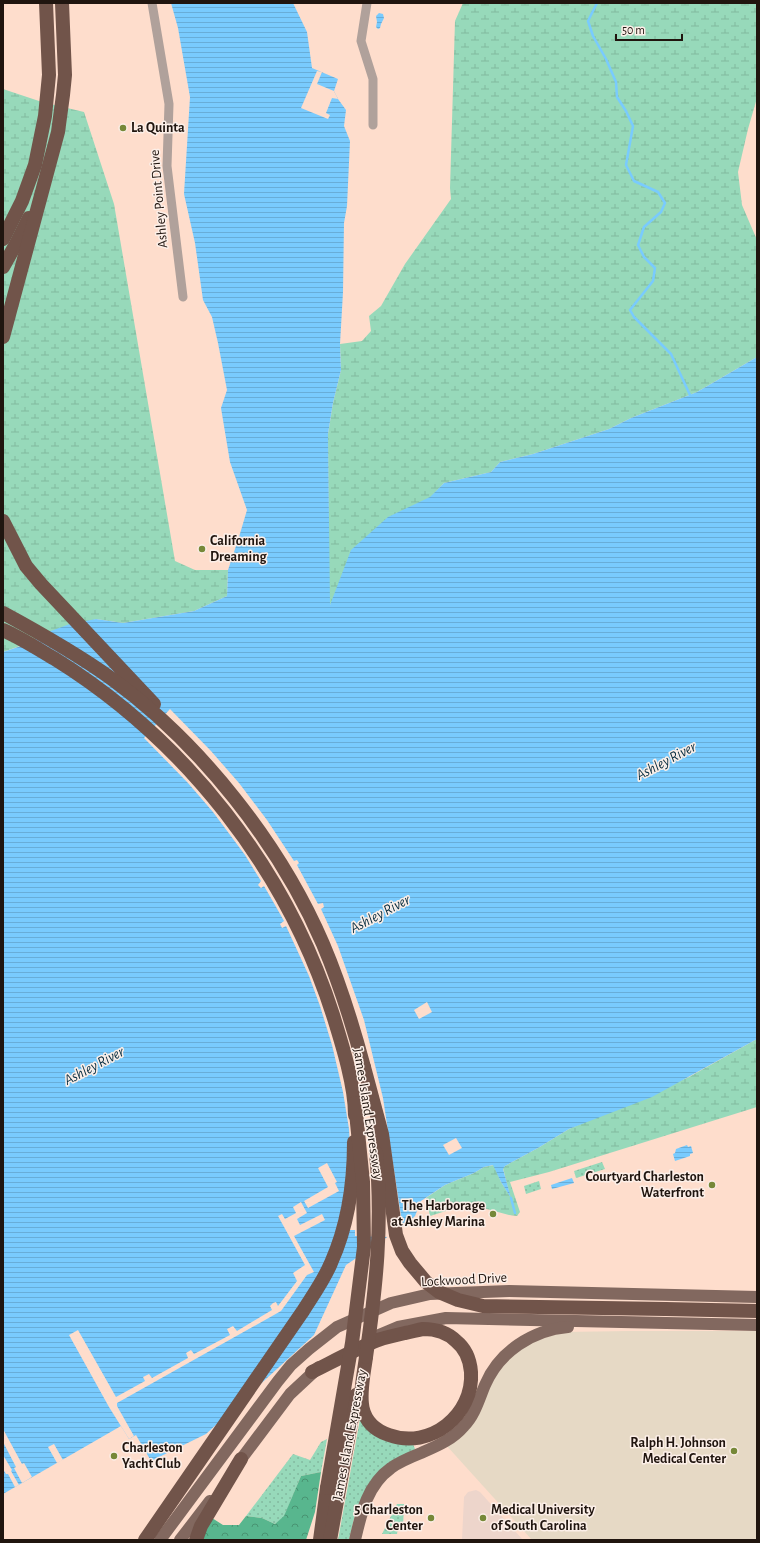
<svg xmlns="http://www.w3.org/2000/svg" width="760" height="1543" viewBox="0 0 760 1543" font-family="'Alegreya Sans',sans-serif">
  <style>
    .education { fill: #edd5cb }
    .medical { fill: #e6d9c5 }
    .grass { fill: url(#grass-dots) }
    .forest { fill: url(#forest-crowns) }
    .wetland { fill: url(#wetland-marsh) }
    .water { fill: url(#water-rules) }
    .pier { fill: #feddcc }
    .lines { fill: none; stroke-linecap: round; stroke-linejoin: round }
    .stream { stroke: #79cbfe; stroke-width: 2.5 }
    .minor { stroke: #b0a19b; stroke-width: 9 }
    .major { stroke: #82685f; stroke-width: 12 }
    .highway { stroke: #71544a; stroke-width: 14 }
    .highway-bridge { stroke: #71544a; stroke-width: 14 }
    .poi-dot { fill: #768838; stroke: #fcefe8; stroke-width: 1.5 }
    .labels { text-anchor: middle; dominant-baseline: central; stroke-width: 3; stroke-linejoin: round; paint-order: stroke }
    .poi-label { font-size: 14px; font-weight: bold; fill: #20150f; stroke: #fcefe8; text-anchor: start }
    .street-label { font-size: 14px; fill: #20150f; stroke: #fcefe8 }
    .water-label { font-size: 15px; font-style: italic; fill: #072d41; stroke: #fcefe8 }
  </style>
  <defs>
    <pattern id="grass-dots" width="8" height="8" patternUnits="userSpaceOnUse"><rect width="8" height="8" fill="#97d9ba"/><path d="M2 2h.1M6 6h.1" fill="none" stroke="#82b99f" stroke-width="1.8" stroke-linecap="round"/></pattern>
    <pattern id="forest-crowns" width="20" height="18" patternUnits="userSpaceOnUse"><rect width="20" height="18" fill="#58b68e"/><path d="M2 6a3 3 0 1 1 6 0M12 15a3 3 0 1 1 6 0" fill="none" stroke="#489372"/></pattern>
    <pattern id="wetland-marsh" width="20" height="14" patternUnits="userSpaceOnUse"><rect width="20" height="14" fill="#97d9ba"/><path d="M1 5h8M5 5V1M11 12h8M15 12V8" fill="none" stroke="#82b99f"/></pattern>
    <pattern id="water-rules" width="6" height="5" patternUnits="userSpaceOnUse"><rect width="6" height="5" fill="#79cbfe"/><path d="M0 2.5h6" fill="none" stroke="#68add8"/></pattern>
  </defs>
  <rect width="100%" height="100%" fill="#feddcc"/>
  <path class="education" d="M476 1490 480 1492 523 1540H462L464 1497 468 1492Z"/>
  <path class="medical" d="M629 1331H757V1540H532L446 1445 499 1368 526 1344 563 1332Z"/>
  <g class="grass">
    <path d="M602 1162 605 1169 576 1178 574 1171Z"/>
    <path d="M539 1181 541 1189 526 1194 524 1186Z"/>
    <path d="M360 1419 413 1444 415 1449 368 1485 356 1510 349 1540H338Z"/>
    <path d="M327 1439 321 1472 301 1476 284 1517 275 1524 262 1518 246 1516 293 1454 310 1460 321 1442Z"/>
    <path d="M397 1504H404L403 1528H398L397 1534H382Z"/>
  </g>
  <path class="forest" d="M321 1472 315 1512 306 1540H201L212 1518 223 1525H239L246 1516 262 1518 275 1524 284 1516 301 1476Z"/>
  <g class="wetland">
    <path d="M463 3H757V98L748 129 738 172 742 205 757 240V357L697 392 631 418 609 429 533 454 500 462 491 472 444 483 329 606 328 434 333 403 341 370 340 344 362 341 371 331 369 316 381 306 405 264 451 199 450 188 455 21Z"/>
    <path d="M3 89 42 102 84 112 114 204 175 561 195 570H228L227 596 194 611 123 623 96 619 3 652Z"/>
    <path d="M757 1039V1107L549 1172 510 1182 520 1212 517 1216 509 1215 468 1204 430 1216 426 1198 445 1185 474 1173 484 1167 494 1165 501 1182 510 1196 503 1168 505 1166 538 1148 569 1129 689 1077Z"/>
  </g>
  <g class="water">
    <path d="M171 3H293L307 32 312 68 338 79 334 91 338 99 346 110 344 126 350 141 347 206 344 223 343 292 340 344 341 370 333 403 328 434 330 605 351 550 388 517 430 497 444 483 491 472 500 462 533 454 609 429 631 418 697 392 757 357V1039L652 1097 569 1129 538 1148 505 1166 503 1169 511 1198 501 1182 493 1165 484 1167 474 1173 445 1185 421 1201 415 1216 405 1225 346 1265 314 1335 206 1434 151 1461 136 1435 129 1439 121 1426 3 1494V652L27 644 48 632 70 624 96 619 123 623 194 611 227 596 228 570 239 537 247 510 230 462 221 408 227 390 218 343 212 317 203 300 195 243 184 194 190 97 178 28Z"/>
    <path d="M379 13 383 14 384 18 381 24 380 28 378 29 376 27 377 22 376 16Z"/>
    <path d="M687 1145 688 1147 691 1146 693 1153 690 1154V1156L675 1161 673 1154 675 1153 676 1149Z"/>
    <path d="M572 1178 574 1183 552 1189 551 1185Z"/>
  </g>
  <g class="pier">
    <path d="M317 71 322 72 317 84 334 91 338 99 332 98 326 113 330 115 328 119 301 108Z"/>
    <path d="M170 709 211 751 239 783 267 820 294 861 297 860 299 863 297 865 318 904 323 903 324 907 321 909 338 946 364 1020 383 1098 403 1229 392 1235 390 1231 389 1237 355 1236V1230H349L343 1207 350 1147 349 1129 343 1092 332 1045 320 1006 309 976 286 926 282 928 280 924 284 921 275 905 264 886 261 888 258 885 261 881 245 855 213 812 188 783 144 738Z"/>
    <path d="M427 1002 432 1012 419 1019 414 1010Z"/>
    <path d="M456 1138 462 1148 449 1155 443 1145Z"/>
    <path d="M327 1163 337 1182 335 1183 339 1191 308 1208 304 1201 328 1187 318 1168Z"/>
    <path d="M301 1202 307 1213 297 1219 300 1225 322 1214 325 1220 294 1236 314 1272 307 1275 281 1311 117 1403V1406L134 1436 129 1439 109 1407 69 1335 78 1330 116 1397 145 1381 143 1377 149 1374 152 1378 188 1358 186 1353 191 1350 194 1354 230 1335 227 1329 233 1326 237 1331 272 1310 270 1306 273 1303 276 1302 278 1306 297 1281 293 1273 305 1265 278 1216 282 1214 285 1219 296 1213 293 1207Z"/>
    <path d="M3 1429 22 1464 24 1463 32 1477 22 1483 14 1468 16 1467 3 1442Z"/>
    <path d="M54 1444 63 1460 57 1463 48 1447Z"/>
    <path d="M3 1455 12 1470 11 1471 19 1485 15 1487 8 1474H6L3 1469Z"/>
  </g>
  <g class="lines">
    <g class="stream">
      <path d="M597 3 588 21 593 36 606 59 616 82 617 97 626 111 633 126 626 165 634 181 658 192 665 203 661 212 644 227 638 245 644 257 655 268 653 281 630 310 634 317 671 354 690 395"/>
      <path d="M511 1198 515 1213"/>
    </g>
    <g class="minor">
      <path d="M152 3 169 104 167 166 183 297"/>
      <path d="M367 3 361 41 373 79V125"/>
    </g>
    <g class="major">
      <path d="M379 1335 398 1327 446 1318 757 1325"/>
      <path d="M236 1466 290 1394 319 1367"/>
      <path d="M160 1540 278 1381 291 1365 309 1349 337 1327 391 1303 430 1294 509 1291 757 1297"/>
      <path d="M180 1540 210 1501"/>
      <path d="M355 1540C361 1514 367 1485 391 1468 399 1462 411 1457 421 1453 437 1446 452 1440 464 1426 475 1415 479 1399 485 1385 499 1352 532 1330 568 1327"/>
    </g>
    <g class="highway">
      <path d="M3 239 22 201 35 165 45 116 49 75 46 3"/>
      <path d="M3 267 16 244 29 218"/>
      <path d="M3 337 58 132 63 95 65 75 62 3"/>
      <path d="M3 521 26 566 41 584 154 704"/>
      <path d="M3 613C40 633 77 654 112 679 200 743 280 844 323 944 340 984 353 1026 364 1067"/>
      <path d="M3 630C21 638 38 649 55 659 185 740 286 868 333 1015 342 1044 355 1085 355 1115"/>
      <path d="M665 1309 757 1311"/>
      <path d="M312 1372C334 1361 356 1349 378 1340 387 1337 396 1335 405 1333 411 1332 417 1330 423 1329 435 1329 447 1332 456 1341 466 1349 470 1359 471 1372 474 1415 430 1450 389 1435 351 1422 362 1388 366 1357"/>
      <path d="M145 1540 303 1311C313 1295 324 1280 331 1263 348 1225 354 1183 354 1142"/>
      <path d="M196 1540 201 1526 241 1459"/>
      <path d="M320 1540 327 1488"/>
      <path d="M330 1540 356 1395"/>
    </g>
    <g class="highway-bridge">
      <path d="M364 1067 382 1134 396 1235 402 1251 410 1263 426 1282 439 1292 458 1300 483 1306 665 1309"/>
      <path d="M366 1357C376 1288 383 1223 376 1153"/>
      <path d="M327 1488 352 1343 364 1247 363 1182 355 1103"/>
    </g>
  </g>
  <g class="poi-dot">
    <circle cx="123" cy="128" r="4"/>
    <circle cx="202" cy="549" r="4"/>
    <circle cx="712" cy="1185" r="4"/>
    <circle cx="493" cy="1214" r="4"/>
    <circle cx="734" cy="1451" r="4"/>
    <circle cx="114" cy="1456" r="4"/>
    <circle cx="431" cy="1518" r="4"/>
    <circle cx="483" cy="1518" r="4"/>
  </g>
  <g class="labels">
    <g class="poi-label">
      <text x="131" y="128">La Quinta</text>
      <text x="210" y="541">California<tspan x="210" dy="16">Dreaming</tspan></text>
      <text x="704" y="1177" text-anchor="end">Courtyard Charleston<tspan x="704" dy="16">Waterfront</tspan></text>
      <text x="485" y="1206" text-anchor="end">The Harborage<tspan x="485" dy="16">at Ashley Marina</tspan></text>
      <text x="726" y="1443" text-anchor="end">Ralph H. Johnson<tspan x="726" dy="16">Medical Center</tspan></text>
      <text x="122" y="1448">Charleston<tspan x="122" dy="16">Yacht Club</tspan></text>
      <text x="423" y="1510" text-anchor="end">5 Charleston<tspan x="423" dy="16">Center</tspan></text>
      <text x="491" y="1510">Medical University<tspan x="491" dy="16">of South Carolina</tspan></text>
    </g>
    <g class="street-label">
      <text transform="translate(159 199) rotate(-95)">Ashley Point Drive</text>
      <text transform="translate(368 1114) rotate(81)">James Island Expressway</text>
      <text transform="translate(464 1280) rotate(-3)">Lockwood Drive</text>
      <text transform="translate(350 1435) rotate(-79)">James Island Expressway</text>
    </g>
    <g class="water-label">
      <text transform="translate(666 761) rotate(-28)">Ashley River</text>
      <text transform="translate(380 914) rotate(-28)">Ashley River</text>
      <text transform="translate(94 1066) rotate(-28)">Ashley River</text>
    </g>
  </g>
  <rect width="760" height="1543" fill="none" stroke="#20150f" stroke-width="8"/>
  <path d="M616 34v6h66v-6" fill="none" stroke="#20150f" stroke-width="2"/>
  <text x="622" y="34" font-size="12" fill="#20150f" stroke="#fcefe8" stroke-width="3" paint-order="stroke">50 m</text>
</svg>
